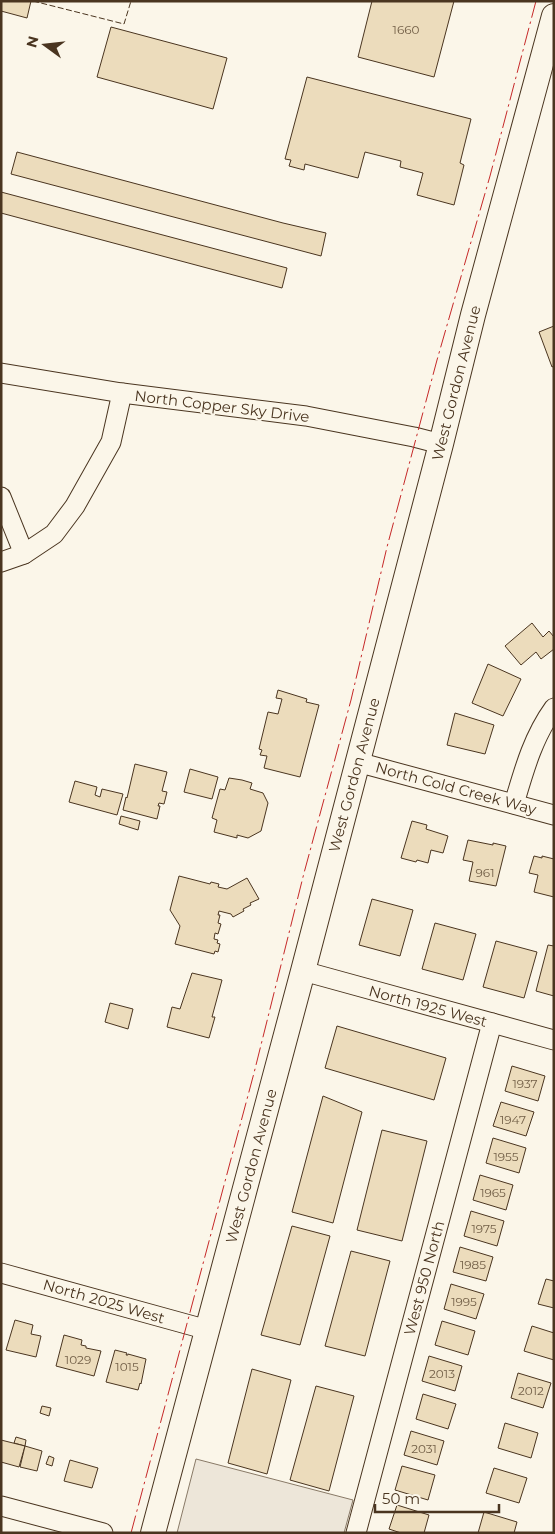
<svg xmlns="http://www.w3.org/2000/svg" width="555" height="1534" viewBox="0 0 555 1534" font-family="Montserrat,sans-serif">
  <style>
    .green { fill: #ede6d9; stroke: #887966 }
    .building { fill: #ecdcbc; stroke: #4a3520 }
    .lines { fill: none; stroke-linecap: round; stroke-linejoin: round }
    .minor-casing { stroke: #4a3520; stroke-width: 21 }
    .major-casing { stroke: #4a3520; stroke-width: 26 }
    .minor { stroke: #fbf6e9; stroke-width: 19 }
    .major { stroke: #fbf6e9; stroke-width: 24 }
    .fence { stroke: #4a3520; stroke-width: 1; stroke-dasharray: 6 2.5; stroke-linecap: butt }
    .power { stroke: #c62828; stroke-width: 1; stroke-dasharray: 18 4 2.5 4; stroke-linecap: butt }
    .labels { text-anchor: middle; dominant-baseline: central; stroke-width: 4; stroke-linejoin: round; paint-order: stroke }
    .number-label { font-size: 12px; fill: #725f47 }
    .street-label { font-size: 15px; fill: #4a3520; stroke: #fbf6e9 }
  </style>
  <rect width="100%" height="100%" fill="#fbf6e9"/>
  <path class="green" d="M196 1459 353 1500 344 1533H177Z"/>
  <g class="building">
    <path d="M1 1H31L27 18 1 11Z"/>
    <path d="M372 1H454L434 77 358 57Z"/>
    <path d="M111 27 227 58 213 109 97 77Z"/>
    <path d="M307 77 471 119 460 163 464 165 454 205 417 195 423 173 400 167 401 161 365 152 358 178 305 164 304 170 289 166 291 160 285 159Z"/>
    <path d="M17 152 283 223 326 233 321 256 11 174Z"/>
    <path d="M1 192 287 268 282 288 1 213Z"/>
    <path d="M554 326V366L552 367 539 332Z"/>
    <path d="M532 623 543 637 549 631 554 637V649L541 659 536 652 521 665 505 646Z"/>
    <path d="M488 664 521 679 503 716 472 703Z"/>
    <path d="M278 690 307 699 306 702 319 705 300 777 264 768 267 756 260 755 262 750 259 749 268 712 278 714 282 699 276 698Z"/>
    <path d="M455 713 494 725 485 754 447 745Z"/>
    <path d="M135 764 167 772 162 791 167 792 164 804 159 803 158 806H160L157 819 123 810 126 797 127 798Z"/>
    <path d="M190 769 218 777 212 799 184 792Z"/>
    <path d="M229 778 242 780 252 783 250 789 263 793 268 803 261 831 248 838 237 835V838L214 832 217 820 212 818 220 789 225 790Z"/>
    <path d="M75 781 97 787 95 795 100 797 102 789 123 794 117 815 69 802Z"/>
    <path d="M121 816 140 821 138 830 119 824Z"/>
    <path d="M412 821 427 825 426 829 448 836 443 853 431 850 428 863 417 860 416 862 401 858Z"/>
    <path d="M468 840 493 845V843L506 846 496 886 469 881 473 862 463 860Z"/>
    <path d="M534 856 542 858V856L554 859V897L534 892 538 875 529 873Z"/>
    <path d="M179 876 210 884 211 882 219 884 218 887 227 889 247 878 259 899 250 903 251 905 243 909 244 911 233 917 231 914 219 911 218 915H220L218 923 221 924 218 934 215 933 214 939 218 940 217 943 220 944 218 952 215 951 214 954 175 944 180 926 170 910Z"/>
    <path d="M372 899 413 910 400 956 359 945Z"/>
    <path d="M435 923 476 934 463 980 422 969Z"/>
    <path d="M496 941 537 952 524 998 483 987Z"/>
    <path d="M548 945 554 946V996L536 991Z"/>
    <path d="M192 973 222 980 212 1017H215L209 1038 167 1027 172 1007 180 1009Z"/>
    <path d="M110 1003 133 1009 128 1029 105 1022Z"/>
    <path d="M337 1026 446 1058 434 1100 325 1068Z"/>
    <path d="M512 1066 545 1076 538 1101 505 1091Z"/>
    <path d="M323 1096 362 1112 333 1223 292 1212Z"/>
    <path d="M501 1102 534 1112 526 1136 493 1126Z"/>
    <path d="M382 1130 427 1141 402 1241 357 1230Z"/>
    <path d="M493 1138 526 1148 519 1173 486 1163Z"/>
    <path d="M480 1175 513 1185 506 1210 473 1200Z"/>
    <path d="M471 1211 504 1221 497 1246 464 1236Z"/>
    <path d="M292 1226 330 1236 300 1345 261 1335Z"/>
    <path d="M460 1247 493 1257 486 1281 453 1272Z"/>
    <path d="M351 1251 390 1261 365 1356 325 1346Z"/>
    <path d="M546 1279 554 1281V1308L538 1304Z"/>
    <path d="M451 1284 484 1294 476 1319 444 1309Z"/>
    <path d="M15 1320 33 1325 31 1334 41 1336 36 1357 6 1350Z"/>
    <path d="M442 1321 475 1331 468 1355 435 1345Z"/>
    <path d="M532 1326 554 1333V1360L524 1351Z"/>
    <path d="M64 1335 82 1340 81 1345 86 1346V1348L101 1351 94 1376 56 1366Z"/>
    <path d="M115 1350 127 1353 126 1355H128V1354L146 1359 141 1384 140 1383 138 1390 106 1382Z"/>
    <path d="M429 1356 462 1366 455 1391 422 1381Z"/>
    <path d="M252 1369 291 1380 267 1474 228 1463Z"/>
    <path d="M518 1373 551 1383 543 1408 511 1398Z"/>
    <path d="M316 1386 354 1396 329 1491 290 1480Z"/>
    <path d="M423 1394 456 1404 448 1429 416 1419Z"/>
    <path d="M42 1406 51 1408 49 1416 40 1413Z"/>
    <path d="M505 1423 538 1433 531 1458 498 1448Z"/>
    <path d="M411 1431 444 1441 437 1465 404 1455Z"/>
    <path d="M16 1437 26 1440 25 1446 14 1443Z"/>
    <path d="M1 1440 25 1446 19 1467 1 1462Z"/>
    <path d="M25 1446 42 1451 37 1471 20 1467Z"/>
    <path d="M49 1456 54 1458 52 1466 46 1464Z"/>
    <path d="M70 1460 98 1468 92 1488 64 1481Z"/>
    <path d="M402 1466 435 1475 428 1500 395 1490Z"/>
    <path d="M494 1468 527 1478 519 1503 486 1493Z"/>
    <path d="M397 1505 429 1515 424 1533H401L389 1529Z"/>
    <path d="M484 1512 517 1522 514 1533H478Z"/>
  </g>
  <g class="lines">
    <defs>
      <g id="minor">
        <path d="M1 373 122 393 306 416 414 437 441 444"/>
        <path d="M1 497 24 554"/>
        <path d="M1 562 24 554 54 534 75 506 111 442 122 393"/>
        <path d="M357 762 554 815"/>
        <path d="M514 804C524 770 533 737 554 708"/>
        <path d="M303 971 554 1040"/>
        <path d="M1 1273 208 1330"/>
        <path d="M1 1506 103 1533"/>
        <path d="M356 1533 492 1023"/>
      </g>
      <path id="major" d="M153 1533 303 971 441 444 473 315 554 16"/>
    </defs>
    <use href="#minor" class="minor-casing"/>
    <use href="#major" class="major-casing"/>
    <use href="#minor" class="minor"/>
    <use href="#major" class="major"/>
    <path class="fence" d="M33 1 124 24 131 1"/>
    <path class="power" d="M131 1533 254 1073 304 873 351 700 387 547 437 360 490 176 536 1"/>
  </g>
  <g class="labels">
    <g class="number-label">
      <text x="406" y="29">1660</text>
      <text x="485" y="872">961</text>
      <text x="525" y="1083">1937</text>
      <text x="513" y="1119">1947</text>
      <text x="506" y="1156">1955</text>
      <text x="493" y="1192">1965</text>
      <text x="484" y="1228">1975</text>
      <text x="473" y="1264">1985</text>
      <text x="464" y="1301">1995</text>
      <text x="78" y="1359">1029</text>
      <text x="127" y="1366">1015</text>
      <text x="442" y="1373">2013</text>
      <text x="531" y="1390">2012</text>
      <text x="424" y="1448">2031</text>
    </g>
    <g class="street-label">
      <text transform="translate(456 383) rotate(-76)">West Gordon Avenue</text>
      <text transform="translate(222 406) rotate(7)">North Copper Sky Drive</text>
      <text transform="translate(354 775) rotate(-75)">West Gordon Avenue</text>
      <text transform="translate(456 788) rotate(15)">North Cold Creek Way</text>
      <text transform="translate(428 1006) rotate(15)">North 1925 West</text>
      <text transform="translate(251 1166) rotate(-75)">West Gordon Avenue</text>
      <text transform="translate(424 1278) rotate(-75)">West 950 North</text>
      <text transform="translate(104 1301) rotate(16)">North 2025 West</text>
    </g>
  </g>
  <rect width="555" height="1534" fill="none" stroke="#4a3520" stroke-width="5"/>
  <g transform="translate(45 45) rotate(285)" stroke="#fbf6e9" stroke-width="4" paint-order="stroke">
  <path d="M0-4L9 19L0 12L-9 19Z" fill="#4a3520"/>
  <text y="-8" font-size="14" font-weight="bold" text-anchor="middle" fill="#4a3520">N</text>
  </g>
  <path d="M375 1504v8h124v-8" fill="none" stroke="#4a3520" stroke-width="2.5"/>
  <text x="382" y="1504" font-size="15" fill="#4a3520" stroke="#fbf6e9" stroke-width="4" paint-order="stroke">50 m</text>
</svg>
